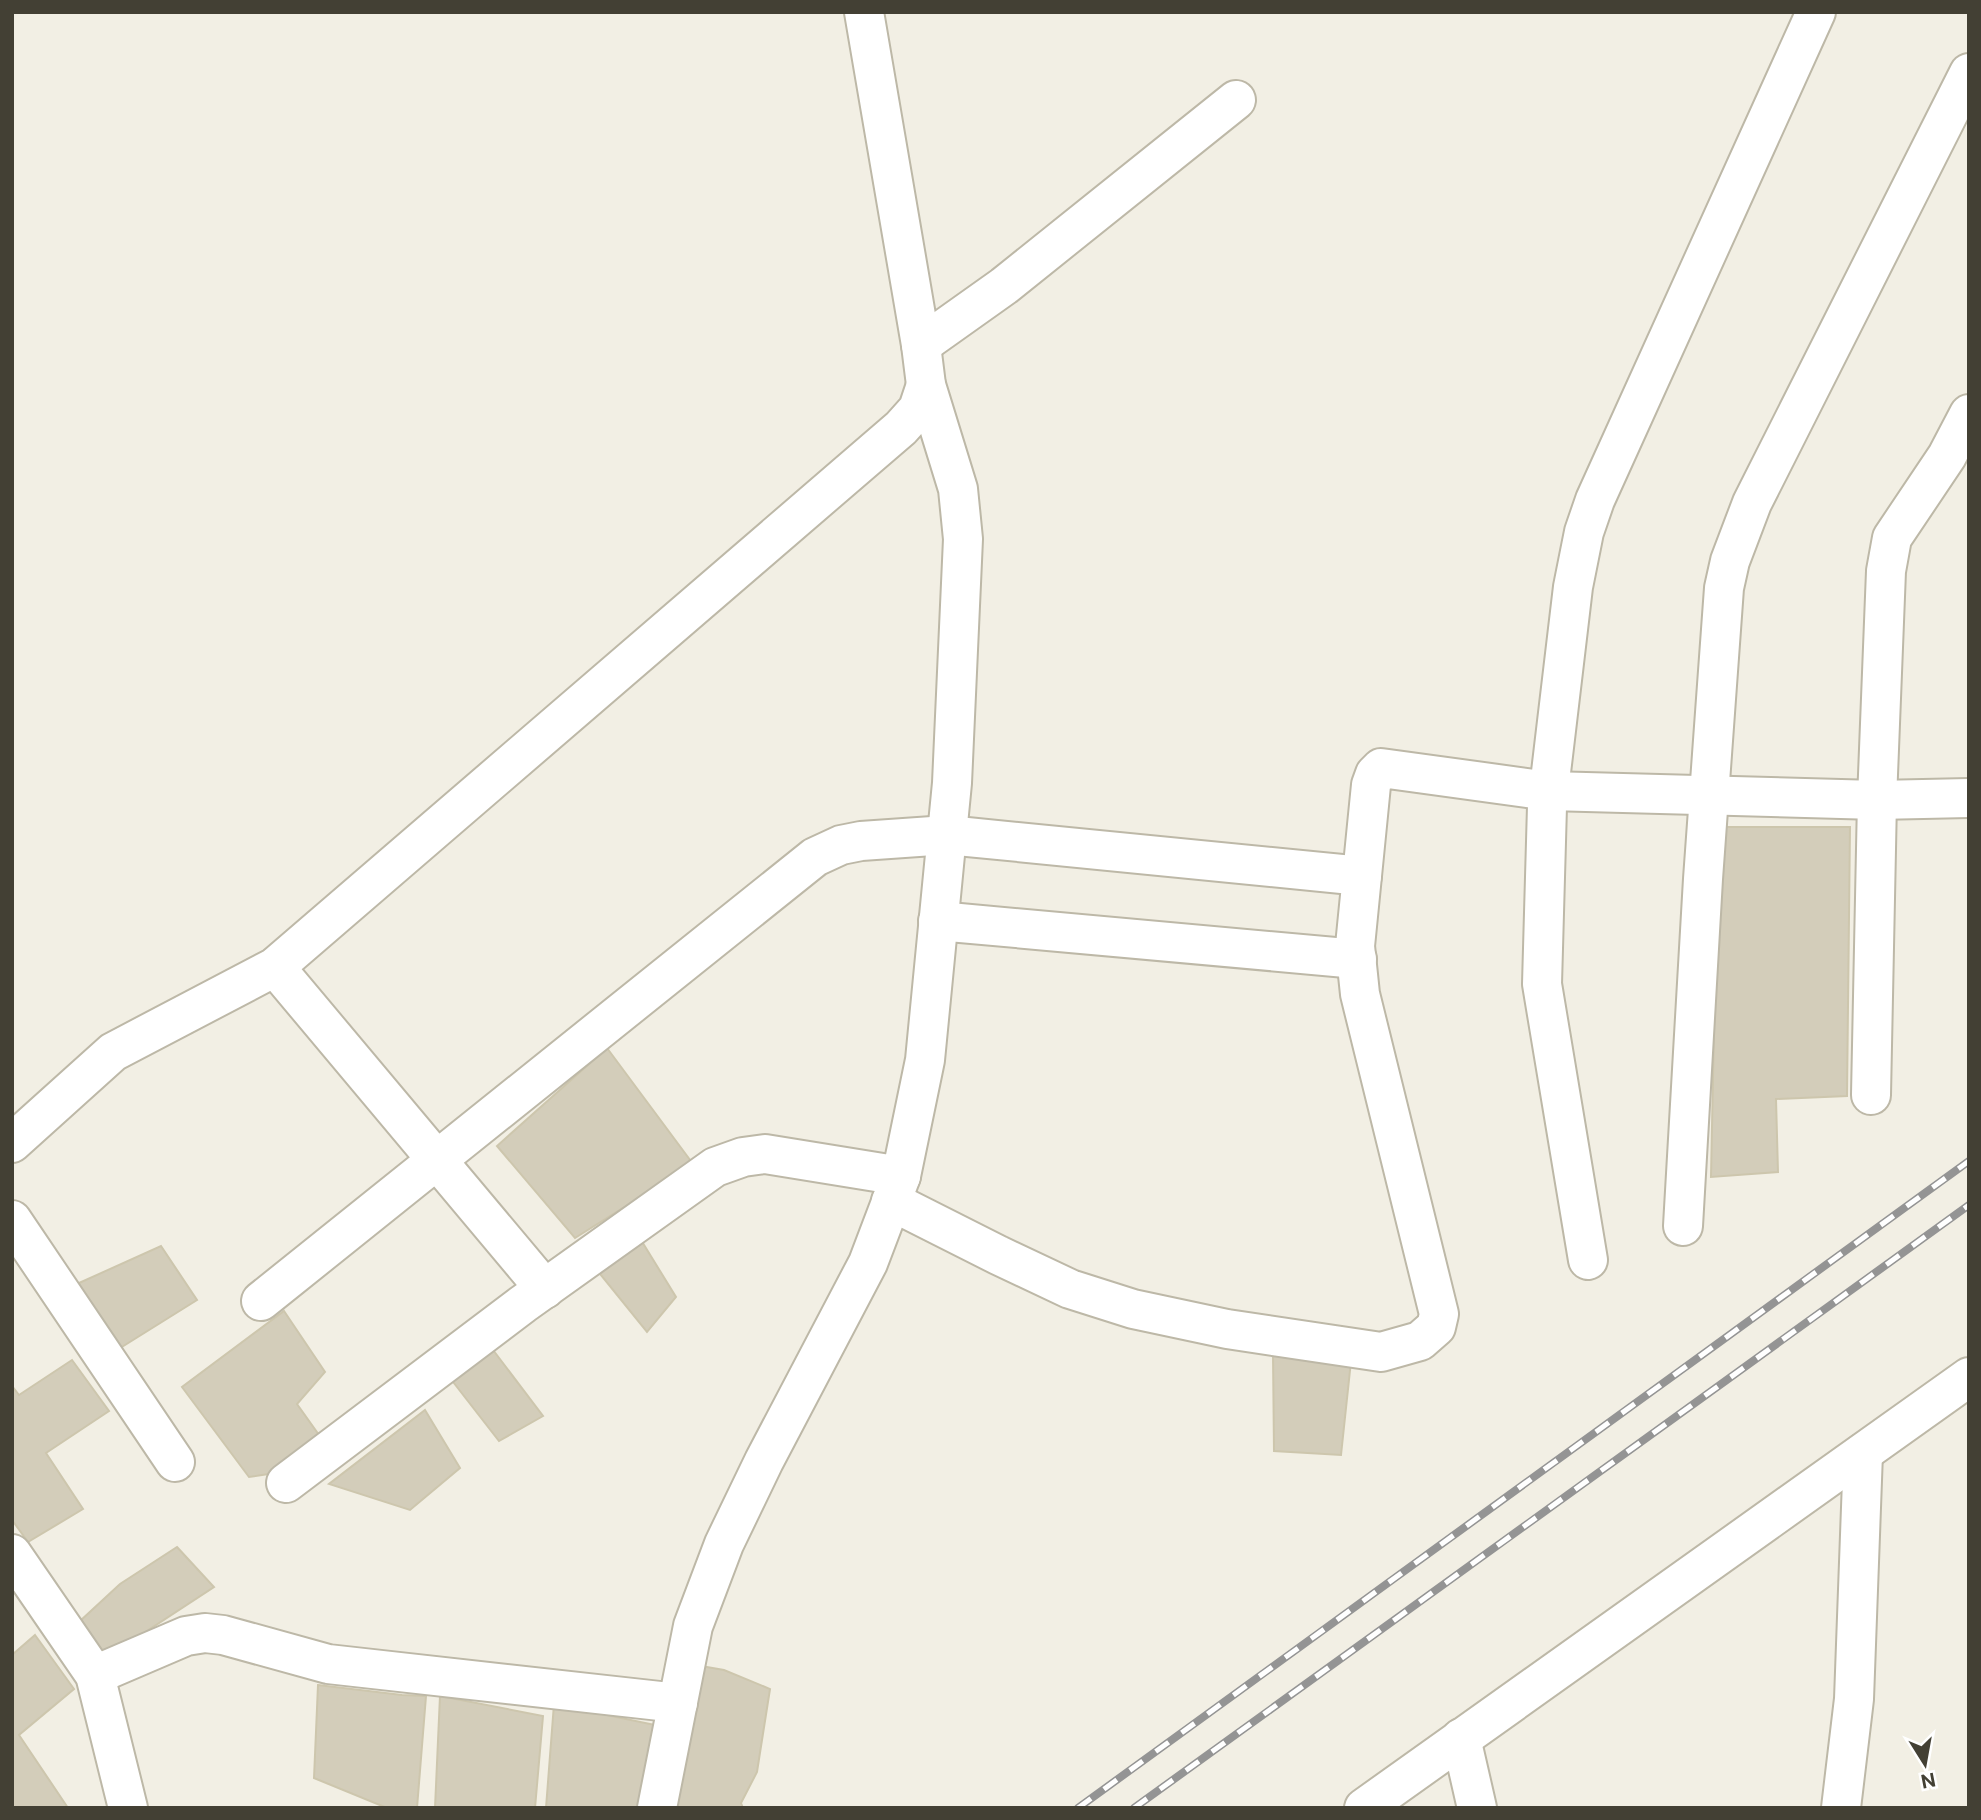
<svg xmlns="http://www.w3.org/2000/svg" width="1981" height="1820" viewBox="0 0 1981 1820" font-family="'Public Sans',sans-serif">
  <style>
    .building { fill: #d3cdba; stroke: #cdc6ad; stroke-width: 2 }
    .lines { fill: none; stroke-linecap: round; stroke-linejoin: round }
    .minor-casing { stroke: #bdb8a7; stroke-width: 42 }
    .minor { stroke: #fff; stroke-width: 38 }
    .rail-casing { stroke: #949494; stroke-width: 8 }
    .rail { stroke: #fff; stroke-width: 5; stroke-dasharray: 16; stroke-linecap: butt }
  </style>
  <rect width="100%" height="100%" fill="#f2efe4"/>
  <g class="building">
    <path d="M1718 827H1850L1847 1096 1776 1099 1778 1172 1711 1177Z"/>
    <path d="M607 1048 693 1164 575 1238 497 1146Z"/>
    <path d="M641 1240 676 1297 647 1332 600 1274Z"/>
    <path d="M161 1246 197 1300 117 1350 68 1288Z"/>
    <path d="M284 1311 325 1372 297 1404 324 1442 275 1473 249 1477 182 1387Z"/>
    <path d="M490 1346 543 1416 499 1441 450 1378Z"/>
    <path d="M1273 1354 1351 1361 1341 1455 1274 1451Z"/>
    <path d="M72 1360 109 1411 46 1453 83 1509 28 1542 12 1520V1386L19 1395Z"/>
    <path d="M425 1410 460 1468 410 1510 329 1484Z"/>
    <path d="M177 1547 214 1587 101 1661 79 1622 120 1584Z"/>
    <path d="M35 1635 74 1689 19 1735 68 1808H12V1655Z"/>
    <path d="M701 1666 724 1670 770 1689 757 1772 741 1803 743 1808H669Z"/>
    <path d="M318 1685 402 1695 426 1696 417 1808H387L314 1778Z"/>
    <path d="M440 1696 543 1716 535 1808H435Z"/>
    <path d="M554 1704 655 1725 647 1808H546Z"/>
  </g>
  <g class="lines">
    <defs>
      <g id="minor">
        <path d="M921 345 1004 286 1236 100"/>
        <path d="M938 921 1357 959"/>
        <path d="M275 967 545 1289"/>
        <path d="M1871 1095 1877 800 1886 571 1892 538 1947 456 1969 414"/>
        <path d="M12 1143 113 1052 275 967 901 428 918 409 926 385"/>
        <path d="M891 1201 998 1255 1070 1289 1133 1309 1227 1329 1381 1352 1420 1341 1436 1327 1439 1314 1360 994 1355 946 1371 785 1375 774 1381 768 1549 791 1877 800 1969 798"/>
        <path d="M12 1220 175 1462"/>
        <path d="M1683 1226 1703 879 1724 588 1730 561 1752 503 1969 73"/>
        <path d="M1588 1260 1542 984 1547 806 1573 587 1584 532 1595 500 1816 12"/>
        <path d="M261 1301 815 857 841 845 861 841 947 835 1362 876"/>
        <path d="M286 1483 523 1304 715 1167 743 1157 765 1154 901 1176"/>
        <path d="M12 1554 95 1675 128 1808"/>
        <path d="M95 1675 186 1636 205 1633 223 1635 328 1664 678 1703"/>
        <path d="M1461 1738 1477 1808"/>
        <path d="M657 1808 693 1626 724 1544 764 1461 868 1263 901 1176 925 1060 952 783 963 539 958 489 926 385 921 345 864 12"/>
        <path d="M1364 1808 1969 1377"/>
        <path d="M1841 1808 1854 1699 1863 1453"/>
      </g>
    </defs>
    <use href="#minor" class="minor-casing"/>
    <use href="#minor" class="minor"/>
    <defs>
      <g id="rail">
        <path d="M1078 1808 1969 1161"/>
        <path d="M1134 1808 1969 1205"/>
      </g>
    </defs>
    <use href="#rail" class="rail-casing"/>
    <use href="#rail" class="rail"/>
  </g>
  <rect width="1981" height="1820" fill="none" stroke="#434034" stroke-width="28"/>
  <g transform="translate(1925 1764) rotate(169)" stroke="#ffffff" stroke-width="5" paint-order="stroke">
  <path d="M0-5L12 26L0 18L-12 26Z" fill="#434034"/>
  <text y="-10" font-size="19" font-weight="bold" text-anchor="middle" fill="#434034">N</text>
  </g>
</svg>
